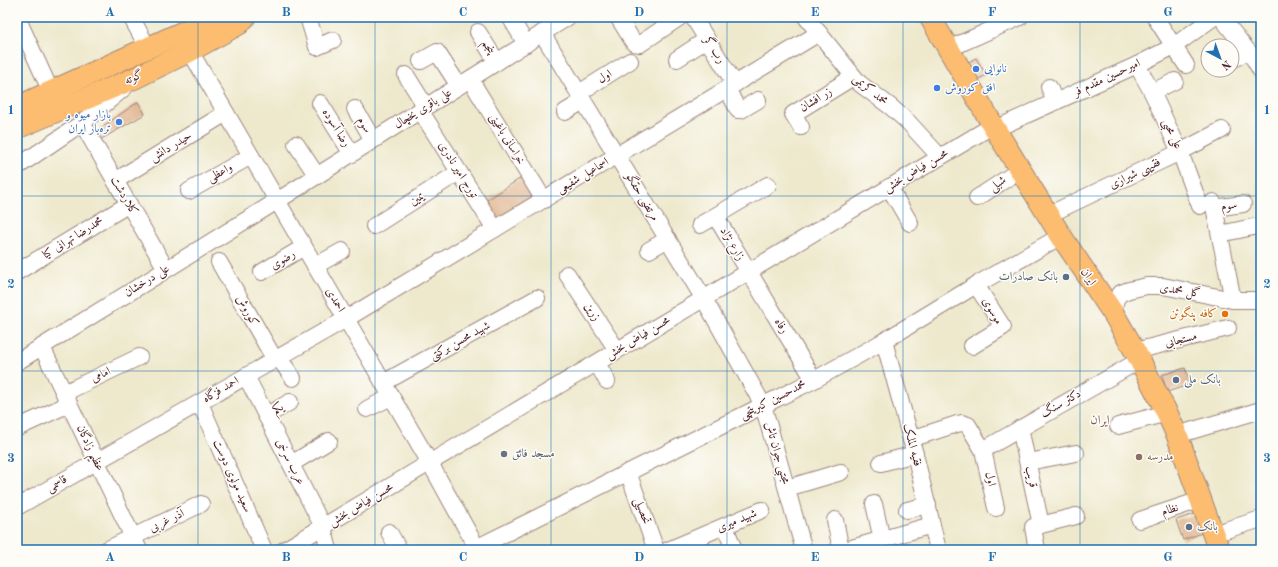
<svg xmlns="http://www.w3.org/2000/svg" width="1278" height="567" viewBox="0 0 1278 567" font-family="'Old Standard TT',Amiri,serif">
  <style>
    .building { fill: #e2ba97 }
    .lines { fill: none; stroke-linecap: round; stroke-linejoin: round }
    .major-tunnel { stroke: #cdc1ad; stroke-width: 21; stroke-dasharray: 21 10; stroke-linecap: butt }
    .minor-casing { stroke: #9c847c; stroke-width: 18 }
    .major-casing { stroke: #9c847c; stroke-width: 23 }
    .minor { stroke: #fff; stroke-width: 16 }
    .major { stroke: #fcbd6f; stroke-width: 21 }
    .grid { fill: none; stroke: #1f6fb2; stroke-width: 1; stroke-opacity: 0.55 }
    .shop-dot { fill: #3f7fe0; stroke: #fdfcf7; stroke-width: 1.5 }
    .service-dot { fill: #5c6f8a; stroke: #fdfcf7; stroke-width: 1.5 }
    .food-dot { fill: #e8710a; stroke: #fdfcf7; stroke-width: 1.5 }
    .worship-dot { fill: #6b7280; stroke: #fdfcf7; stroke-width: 1.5 }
    .education-dot { fill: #8d6e63; stroke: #fdfcf7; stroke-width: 1.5 }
    .labels { text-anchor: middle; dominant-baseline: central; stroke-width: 3; stroke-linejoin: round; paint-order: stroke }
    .street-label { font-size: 12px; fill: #4a1f2b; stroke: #fdfcf7 }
    .shop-label { font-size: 12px; fill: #366cbe; stroke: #fdfcf7; text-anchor: start }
    .service-label { font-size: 12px; fill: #4e5e75; stroke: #fdfcf7; text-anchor: start }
    .food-label { font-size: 12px; fill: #c56008; stroke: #fdfcf7; text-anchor: end }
    .worship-label { font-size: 12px; fill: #5b616d; stroke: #fdfcf7; text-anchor: start }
    .education-label { font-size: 12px; fill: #785e54; stroke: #fdfcf7; text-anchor: start }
    .neighbourhood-label { font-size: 13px; fill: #7f5551; stroke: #fdfcf7 }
    .neatline { fill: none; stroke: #1f6fb2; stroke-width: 1.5 }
    .grid-label { font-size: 13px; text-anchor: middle; font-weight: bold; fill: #1f6fb2 }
  </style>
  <rect width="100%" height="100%" fill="#fdfcf7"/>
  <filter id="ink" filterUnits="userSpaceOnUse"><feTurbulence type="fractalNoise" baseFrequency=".025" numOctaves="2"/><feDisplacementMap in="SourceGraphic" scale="8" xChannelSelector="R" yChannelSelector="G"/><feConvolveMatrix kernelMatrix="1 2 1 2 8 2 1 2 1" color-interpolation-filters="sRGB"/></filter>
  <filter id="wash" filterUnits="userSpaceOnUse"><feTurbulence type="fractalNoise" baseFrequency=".012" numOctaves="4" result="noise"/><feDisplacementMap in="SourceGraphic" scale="16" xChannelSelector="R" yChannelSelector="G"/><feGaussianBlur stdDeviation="0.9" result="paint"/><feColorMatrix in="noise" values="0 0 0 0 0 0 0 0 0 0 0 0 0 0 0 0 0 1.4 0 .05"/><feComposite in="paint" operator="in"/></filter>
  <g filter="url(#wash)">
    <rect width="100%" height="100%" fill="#eee9cd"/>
    <g id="blocks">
      <g class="building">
        <path d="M976 58 986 75 977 80 967 63Z"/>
        <path d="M138 102 145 114 98 141 96 131Z"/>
        <path d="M524 176 538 199 496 222 484 202Z"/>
        <path d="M1185 368 1191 384 1167 392 1162 375Z"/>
        <path d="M1195 514 1202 533 1183 540 1176 520Z"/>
      </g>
    </g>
  </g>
  <g filter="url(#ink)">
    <use href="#blocks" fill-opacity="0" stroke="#9c847c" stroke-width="1"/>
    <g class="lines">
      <path class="major-tunnel" d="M91 89 147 56"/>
      <defs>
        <g id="minor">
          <path d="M17 17 51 92"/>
          <path d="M131 17 148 48"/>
          <path d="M308 17 317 47 333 40"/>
          <path d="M510 17 526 44"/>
          <path d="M618 17 634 43 640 44 680 17"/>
          <path d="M693 17 735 84"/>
          <path d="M806 17 859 83 891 107 909 123 940 157"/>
          <path d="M1155 17 1186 65"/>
          <path d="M1221 17 1254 59 1261 71"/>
          <path d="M478 32 497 62"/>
          <path d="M542 33 704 299 763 405 804 550"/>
          <path d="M948 49 1020 17"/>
          <path d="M190 51 430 463 478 550"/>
          <path d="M677 59 706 40"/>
          <path d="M1232 60 1248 51"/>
          <path d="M421 61 437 52 459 86"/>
          <path d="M1137 65 1152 92 1180 152 1200 206"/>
          <path d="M406 75 426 107"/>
          <path d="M470 79 544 200"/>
          <path d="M1049 87 1055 102"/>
          <path d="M727 88 738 110H741L758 100"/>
          <path d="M1152 92 1175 81"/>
          <path d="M579 93 630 61"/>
          <path d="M320 103 352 154"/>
          <path d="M355 109 373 140"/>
          <path d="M420 110 495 229"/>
          <path d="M565 112 583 101"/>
          <path d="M82 123 166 269"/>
          <path d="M801 127 793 114 853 77"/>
          <path d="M995 129 1137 65 1174 46 1214 17"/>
          <path d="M296 144 317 176"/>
          <path d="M17 167 82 123 125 87"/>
          <path d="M115 181 226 113"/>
          <path d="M889 187 910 223"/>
          <path d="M189 191 251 156"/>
          <path d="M977 198 1020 170"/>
          <path d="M1213 202 1233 300"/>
          <path d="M1214 208 1243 204"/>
          <path d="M1048 215 1180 152 1222 130"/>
          <path d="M716 217 814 380"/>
          <path d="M700 225 768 185"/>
          <path d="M374 226 459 172"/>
          <path d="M1220 234 1253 227"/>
          <path d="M649 250 668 239"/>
          <path d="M219 262 275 360"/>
          <path d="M315 266 342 251"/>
          <path d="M17 272 129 204"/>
          <path d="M262 272 304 247"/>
          <path d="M567 274 617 350"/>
          <path d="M1113 313 1116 299 1121 293 1129 290 1147 286H1163L1233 300H1261"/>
          <path d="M884 341 915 454 938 550"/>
          <path d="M972 346 1003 327 976 285"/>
          <path d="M42 347 139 550"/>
          <path d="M1135 351 1228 328"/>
          <path d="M279 358 293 378"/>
          <path d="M17 362 277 201 568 17"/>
          <path d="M597 363 607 381"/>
          <path d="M246 376 323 527 329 550"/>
          <path d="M383 383 537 298"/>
          <path d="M64 393 139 357"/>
          <path d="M200 403 264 550"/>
          <path d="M367 409 391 397"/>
          <path d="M266 416 290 402"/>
          <path d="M1118 426 1167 413"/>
          <path d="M17 428 69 404"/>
          <path d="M1020 428 1041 525"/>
          <path d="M1177 435 1261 410"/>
          <path d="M911 439 957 424 962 423 968 425 983 450 996 508"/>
          <path d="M983 450 1140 360"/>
          <path d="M1028 462 1076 453"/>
          <path d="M881 463 915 454"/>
          <path d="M291 464 329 441"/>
          <path d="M628 472 656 550"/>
          <path d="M787 488 841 472"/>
          <path d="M874 504 882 540"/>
          <path d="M17 507 346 319 819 33"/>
          <path d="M907 510 928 505"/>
          <path d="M835 520 841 550"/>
          <path d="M1140 520 1200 500"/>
          <path d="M725 526 734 550"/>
          <path d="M389 532 399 550"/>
          <path d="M1213 534 1261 519"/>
          <path d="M106 550 201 504"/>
          <path d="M284 550 992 126"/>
          <path d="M472 550 814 380 884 341 976 285 1061 236"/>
          <path d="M668 550 762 510"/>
          <path d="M845 550 932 525"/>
          <path d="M1037 550 1033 527 1076 516"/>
        </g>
        <g id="major">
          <path d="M930 17 995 129 1061 236 1113 313 1135 351 1167 413 1177 435 1219 550"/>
          <path d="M17 107 216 17"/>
          <path d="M17 128 135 78 190 51 239 24 245 17"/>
        </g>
      </defs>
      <use href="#minor" class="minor-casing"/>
      <use href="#major" class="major-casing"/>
      <use href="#minor" class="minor"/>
      <use href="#major" class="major"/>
    </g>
  </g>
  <path class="grid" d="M198 17V550M375 17V550M551 17V550M727 17V550M903 17V550M1080 17V550M17 196H1261M17 371H1261"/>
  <g class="shop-dot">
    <circle cx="976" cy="69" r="4"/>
    <circle cx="937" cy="88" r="4"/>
    <circle cx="119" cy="122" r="4"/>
  </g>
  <g class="service-dot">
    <circle cx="1066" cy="277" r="4"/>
    <circle cx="1176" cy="380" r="4"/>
    <circle cx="1189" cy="527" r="4"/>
  </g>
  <circle class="food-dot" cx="1225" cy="314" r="4"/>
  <circle class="worship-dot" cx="504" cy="454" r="4"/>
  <circle class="education-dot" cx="1139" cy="457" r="4"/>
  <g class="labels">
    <g class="street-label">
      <text transform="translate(488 47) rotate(58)">پنجم</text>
      <text transform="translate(714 50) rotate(57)">رب گر</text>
      <text transform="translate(605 77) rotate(-32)">اول</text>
      <text transform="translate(134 78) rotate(-24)">گوته</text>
      <text transform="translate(1107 78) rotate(-25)">امیرحسین مقدم فر</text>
      <text transform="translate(870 90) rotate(40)">محمد کریمی</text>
      <text transform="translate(816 100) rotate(-32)">زر افشان</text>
      <text transform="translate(423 109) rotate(-32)">علی باقری یخچال</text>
      <text transform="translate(364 125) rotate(59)">سوم</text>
      <text transform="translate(336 128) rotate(58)">رضا آسوده</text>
      <text transform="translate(1172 134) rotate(65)">علی محبی</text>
      <text transform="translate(507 139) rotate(59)">خراسانی باغینی</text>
      <text transform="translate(171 147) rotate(-31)">حیدر دانش</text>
      <text transform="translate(458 170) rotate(58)">تورج امیر نادری</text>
      <text transform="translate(916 171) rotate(-31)">محسن فیاض بخش</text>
      <text transform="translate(220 173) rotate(-29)">واعظی</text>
      <text transform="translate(1135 174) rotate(-26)">فقیهی شیرازی</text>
      <text transform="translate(583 176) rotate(-31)">اسماعیل شفیعی</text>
      <text transform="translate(998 184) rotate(-34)">شبلی</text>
      <text transform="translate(124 196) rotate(60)">کلاردشت</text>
      <text transform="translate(642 197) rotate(59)">مرتضی حقگو</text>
      <text transform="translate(417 199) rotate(-33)">یمین</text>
      <text transform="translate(1229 206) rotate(-9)">سوم</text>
      <text transform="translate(73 238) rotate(-32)">محمدرضا تهرانی کیا</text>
      <text transform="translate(732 244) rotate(59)">زارع نژاد</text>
      <text transform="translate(283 260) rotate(-31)">رضوی</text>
      <text transform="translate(1088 277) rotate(56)">ایران</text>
      <text transform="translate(147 281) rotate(-32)">علی درخشان</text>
      <text transform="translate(1180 291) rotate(9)">گل محمدی</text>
      <text transform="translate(335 300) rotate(60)">احمدی</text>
      <text transform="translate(247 311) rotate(60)">کوروش</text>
      <text transform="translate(992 311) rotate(60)">موسوی</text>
      <text transform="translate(592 312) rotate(57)">زرین</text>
      <text transform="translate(781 326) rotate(59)">رفاه</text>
      <text transform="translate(638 338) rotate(-31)">محسن فیاض بخش</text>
      <text transform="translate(1181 340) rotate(-14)">مستجابی</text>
      <text transform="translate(460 341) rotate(-29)">شهید محسن برکتی</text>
      <text transform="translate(101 375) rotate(-26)">امامی</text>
      <text transform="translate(221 390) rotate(-30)">احمد فزگاه</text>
      <text transform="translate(773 400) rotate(-27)">محمدحسین کبریتچی</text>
      <text transform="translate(1061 404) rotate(-30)">دکتر سنگ</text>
      <text transform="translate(278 409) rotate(-31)">یکم</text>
      <text transform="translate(912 445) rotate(75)">فقیه الملک</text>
      <text transform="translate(90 448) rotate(65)">عظیم زادگان</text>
      <text transform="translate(777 453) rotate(74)">مجتبی جوان تاش</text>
      <text transform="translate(290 462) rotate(63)">عرب سرخی</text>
      <text transform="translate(232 476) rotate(66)">سعید مولوی دوست</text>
      <text transform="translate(1031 477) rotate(78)">قریب</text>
      <text transform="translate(990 479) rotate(78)">اول</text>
      <text transform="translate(57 484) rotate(-30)">قاسمی</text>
      <text transform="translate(361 505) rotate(-31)">محسن فیاض بخش</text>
      <text transform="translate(1170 510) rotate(-18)">نظام</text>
      <text transform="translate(642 511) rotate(70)">تحصیلی</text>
      <text transform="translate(167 521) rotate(-26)">آذر غربی</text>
      <text transform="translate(737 521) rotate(-23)">شهید میری</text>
    </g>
    <g class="shop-label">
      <text x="984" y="69">نانوایی</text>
      <text x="945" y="88">افق کوروش</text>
      <text x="111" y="115" text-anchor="end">بازار میوه و<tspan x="111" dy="14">تره‌بار ایران</tspan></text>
    </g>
    <g class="service-label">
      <text x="1058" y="277" text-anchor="end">بانک صادرات</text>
      <text x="1184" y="380">بانک ملی</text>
      <text x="1197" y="527">بانک</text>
    </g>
    <g class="food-label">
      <text x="1217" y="314">کافه پنگوئن</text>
    </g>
    <g class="worship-label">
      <text x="512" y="454">مسجد فائق</text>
    </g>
    <g class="education-label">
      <text x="1147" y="457">مدرسه</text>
    </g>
    <g class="neighbourhood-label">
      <text x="1100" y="420">ایران</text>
    </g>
  </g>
  <rect width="1278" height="567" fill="none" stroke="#fdfcf7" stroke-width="44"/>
  <g transform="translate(1220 58) rotate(139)"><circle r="19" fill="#fdfcf7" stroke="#b5a4a5"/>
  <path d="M0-3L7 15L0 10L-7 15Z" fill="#1f6fb2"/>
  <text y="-6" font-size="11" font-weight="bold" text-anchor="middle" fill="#4a1f2b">N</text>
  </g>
  <rect x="22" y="22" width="1234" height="523" class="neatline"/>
  <g class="grid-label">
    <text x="110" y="16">A</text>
    <text x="286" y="16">B</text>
    <text x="463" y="16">C</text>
    <text x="639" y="16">D</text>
    <text x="815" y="16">E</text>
    <text x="992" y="16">F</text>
    <text x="1168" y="16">G</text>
    <text x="11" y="114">1</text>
    <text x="1267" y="114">1</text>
    <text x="11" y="288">2</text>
    <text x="1267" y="288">2</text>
    <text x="11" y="462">3</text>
    <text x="1267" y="462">3</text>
    <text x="110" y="561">A</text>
    <text x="286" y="561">B</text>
    <text x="463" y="561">C</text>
    <text x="639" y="561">D</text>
    <text x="815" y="561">E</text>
    <text x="992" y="561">F</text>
    <text x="1168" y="561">G</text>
  </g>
</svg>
